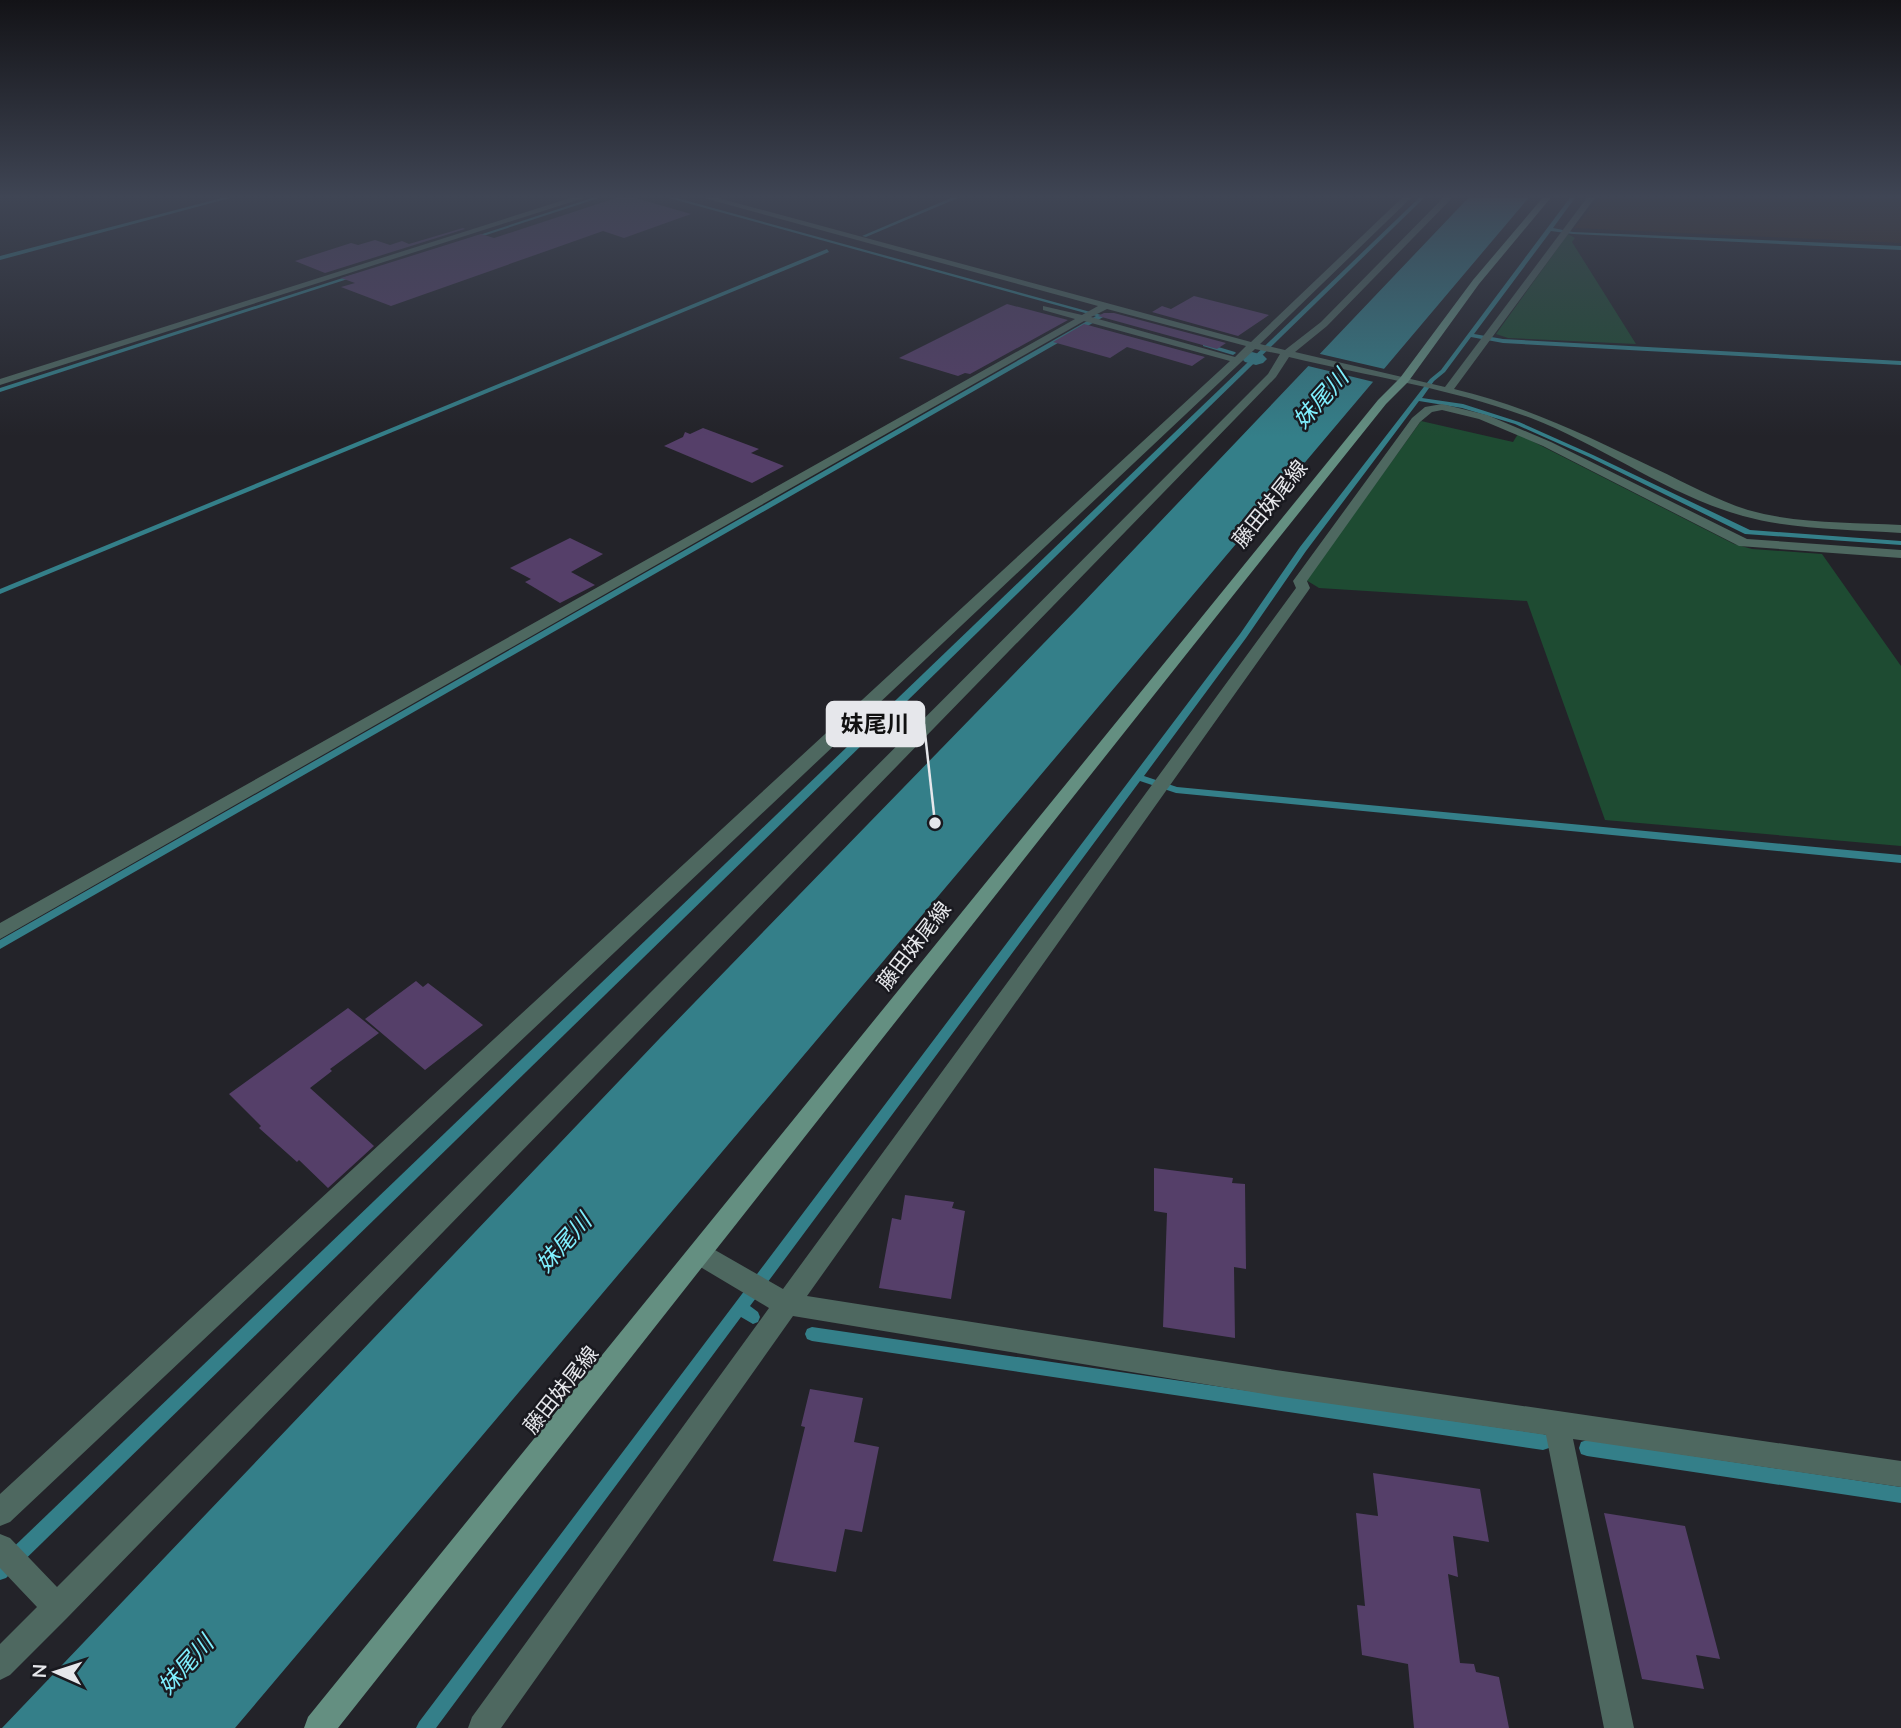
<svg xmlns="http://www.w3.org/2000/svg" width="1901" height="1728" viewBox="0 0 1901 1728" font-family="'Nunito Sans','Noto Sans JP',sans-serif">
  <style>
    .industrial { fill: #36271c }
    .green { fill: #1e4b32 }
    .water { fill: #347f89 }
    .pier { fill: #232329 }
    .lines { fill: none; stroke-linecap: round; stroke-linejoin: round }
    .stream { fill: #347f89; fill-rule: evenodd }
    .canal { fill: #347f89; fill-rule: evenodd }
    .building { fill: #553f69 }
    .minor { fill: #4e6860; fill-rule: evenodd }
    .secondary { fill: #648f81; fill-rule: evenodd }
    .labels { text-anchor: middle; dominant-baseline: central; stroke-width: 5; stroke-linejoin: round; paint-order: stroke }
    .street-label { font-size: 21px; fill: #e6e7eb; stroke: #19191f }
    .water-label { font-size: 23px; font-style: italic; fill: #7feffe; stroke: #19191f }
    .leader { fill: none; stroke: #e6e7eb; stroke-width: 2.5 }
    .callout-dot { fill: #e6e7eb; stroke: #19191f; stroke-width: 2.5 }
    .callout { fill: #e6e7eb; stroke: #e6e7eb; stroke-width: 2.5 }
    .callout-label { font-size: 23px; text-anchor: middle; font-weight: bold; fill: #111 }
  </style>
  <rect width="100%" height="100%" fill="#232329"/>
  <path class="industrial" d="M1602 195H1901V243L1574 228Z"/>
  <g class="green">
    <path d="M1568 234 1575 238 1572 242 1636 344 1508 338 1496 334Z"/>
    <path d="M1421 421 1513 442 1518 434 1734 544 1752 549 1822 554 1901 666V846L1605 820 1527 601 1319 588 1306 580Z"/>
  </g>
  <path class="water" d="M1471 195H1531L235 1728H2L660 1038 1078 608Z"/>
  <path class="pier" d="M1316 353 1389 370 1378 383 1304 365Z"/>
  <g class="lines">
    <g class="stream">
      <path d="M233 195H241L0 260V256Z"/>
      <path d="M601 195H608L471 240 467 239Z"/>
      <path d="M658 195H666L1105 316 0 949V940L1096 316Z"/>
      <path d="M958 195H965L866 237 862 236Z"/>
      <path d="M1422 195H1427L6 1578 0 1580V1560Z"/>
      <path d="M1572 195H1577L1553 228 1573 232 1901 246V250L1573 234 1551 231 1474 334 1503 339 1901 361V365L1503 343 1471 337 1445 372 1434 381 1422 398 1463 404 1519 422 1593 455 1750 530 1901 541V545L1745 534 1589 457 1515 424 1462 408 1419 401 1306 551 1246 638 1144 776 1177 787 1901 855V863L1176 793 1140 781 750 1306 758 1312 760 1317 758 1322 753 1324 741 1317 436 1728H416L419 1722 1240 634 1300 547 1430 379 1441 370Z"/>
      <path d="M827 249 829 252 0 594V589Z"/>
      <path d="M355 274 360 275 0 392V388Z"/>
      <path d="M1205 343 1235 352 1236 353 1233 355 1203 346V344Z"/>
      <path d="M812 1327 1543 1434 1549 1436 1551 1442 1549 1448 1543 1450 812 1341 807 1339 805 1334 807 1329Z"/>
      <path d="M1587 1440 1901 1487V1503L1587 1456 1581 1454 1579 1448 1581 1442Z"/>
    </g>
    <path class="canal" d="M1252 352 1263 355 1267 359 1263 363 1256 365 1245 362 1241 358 1245 354Z"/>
  </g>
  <g class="building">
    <path d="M625 195 691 214 624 238 603 231 391 306 341 287 355 283 341 278 481 234 494 238Z"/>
    <path d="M463 228 465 229 325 273 295 261 351 243 358 245 375 240 390 245 402 241 409 244Z"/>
    <path d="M1194 296 1269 315 1238 336 1152 312 1162 306 1171 309Z"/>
    <path d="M1007 304 1068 320 970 374 965 373 958 376 899 358Z"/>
    <path d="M1104 313H1114L1226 343 1217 349 1098 316Z"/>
    <path d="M1084 324 1205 357 1192 366 1127 347 1110 358 1053 342Z"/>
    <path d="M703 428 759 449 751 453 784 466 752 483 664 446 683 437 685 432 690 434Z"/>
    <path d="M570 538 603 554 571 572 595 585 560 603 525 582 531 579 510 568Z"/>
    <path d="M416 981 423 987 428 983 483 1025 425 1070 365 1019Z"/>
    <path d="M348 1008 379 1033 330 1069 332 1071 310 1088 374 1146 328 1188 299 1160 297 1162 259 1128 261 1126 229 1094Z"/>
    <path d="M1154 1168 1233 1178 1232 1183 1245 1184 1246 1269 1234 1267 1235 1338 1163 1327 1167 1213 1154 1211Z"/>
    <path d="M905 1195 954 1202 952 1208 965 1211 951 1299 879 1288 892 1218 901 1220Z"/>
    <path d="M810 1389 863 1398 854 1442 879 1447 862 1532 845 1529 836 1572 773 1561 805 1427 801 1426Z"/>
    <path d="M1373 1473 1480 1489 1489 1542 1453 1536 1458 1577 1448 1574 1460 1663 1474 1664 1476 1672 1499 1677 1509 1728H1414L1408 1664 1362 1655 1357 1605 1365 1606 1356 1513 1378 1516Z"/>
    <path d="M1604 1513 1685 1526 1720 1659 1696 1655 1704 1689 1642 1679Z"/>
  </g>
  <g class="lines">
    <g class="minor">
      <path d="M580 195H593L0 385V379Z"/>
      <path d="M693 195H707L1251 342 1405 195H1414L1260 344 1285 350 1321 322 1446 195H1455L1327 326 1295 352 1445 387 1589 195H1597L1454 389C1527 406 1589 437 1656 469 1686 483 1716 500 1748 510 1797 524 1851 522 1901 525V533C1849 529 1794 530 1743 516 1668 495 1603 446 1531 418 1453 389 1369 376 1289 357L1276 377 67 1618 10 1675 0 1680V1644L37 1607 0 1568V1534L10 1538 57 1587 1268 374 1280 354 1255 349 10 1522 0 1526V1494L1230 361 1084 321 0 939V923L1075 319 1043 310V306L1082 315 1098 306ZM1107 309 1246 346 1235 357 1091 317Z"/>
      <path d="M1442 404 1487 415 1551 442 1747 539 1901 550V558L1739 546 1543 446 1479 419 1442 410 1432 412 1420 422 1307 581 1310 588 1308 591 807 1296 1276 1370 1901 1461V1487L1573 1439 1634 1728H1604L1546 1435 1276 1396 793 1316 501 1728H468L472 1717 769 1308 692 1262 688 1254 692 1246 700 1243 708 1246 783 1289 1296 588 1293 581 1412 418 1425 407Z"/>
    </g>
    <path class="secondary" d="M1545 195H1553L1479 284 1408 382 1386 404C1034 843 688 1287 338 1728H304L308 1717 1378 400 1400 378 1473 280Z"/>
  </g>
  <linearGradient id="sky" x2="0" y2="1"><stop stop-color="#131317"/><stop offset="0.45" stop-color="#3f4554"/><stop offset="1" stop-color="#3f4554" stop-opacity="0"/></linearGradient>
  <rect width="1901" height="437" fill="url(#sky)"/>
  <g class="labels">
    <g class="street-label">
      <text transform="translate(1270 504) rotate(-51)">藤田妹尾線</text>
      <text transform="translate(914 946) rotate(-52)">藤田妹尾線</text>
      <text transform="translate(561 1390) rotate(-51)">藤田妹尾線</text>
    </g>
    <g class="water-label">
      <text transform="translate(1321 399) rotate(-48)">妹尾川</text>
      <text transform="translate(564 1243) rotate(-48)">妹尾川</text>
      <text transform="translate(186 1665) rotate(-48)">妹尾川</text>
    </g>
  </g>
  <path class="leader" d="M935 823L924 724"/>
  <circle class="callout-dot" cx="935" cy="823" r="7"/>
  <rect class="callout" x="827" y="702" width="97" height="44" rx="7"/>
  <g class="callout-label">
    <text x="875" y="732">妹尾川</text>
  </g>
  <g transform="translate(56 1672) rotate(273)" stroke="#19191f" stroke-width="5" paint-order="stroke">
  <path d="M0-5L12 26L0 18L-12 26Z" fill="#e6e7eb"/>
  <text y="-10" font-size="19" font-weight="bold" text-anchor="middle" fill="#e6e7eb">N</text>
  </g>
</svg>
